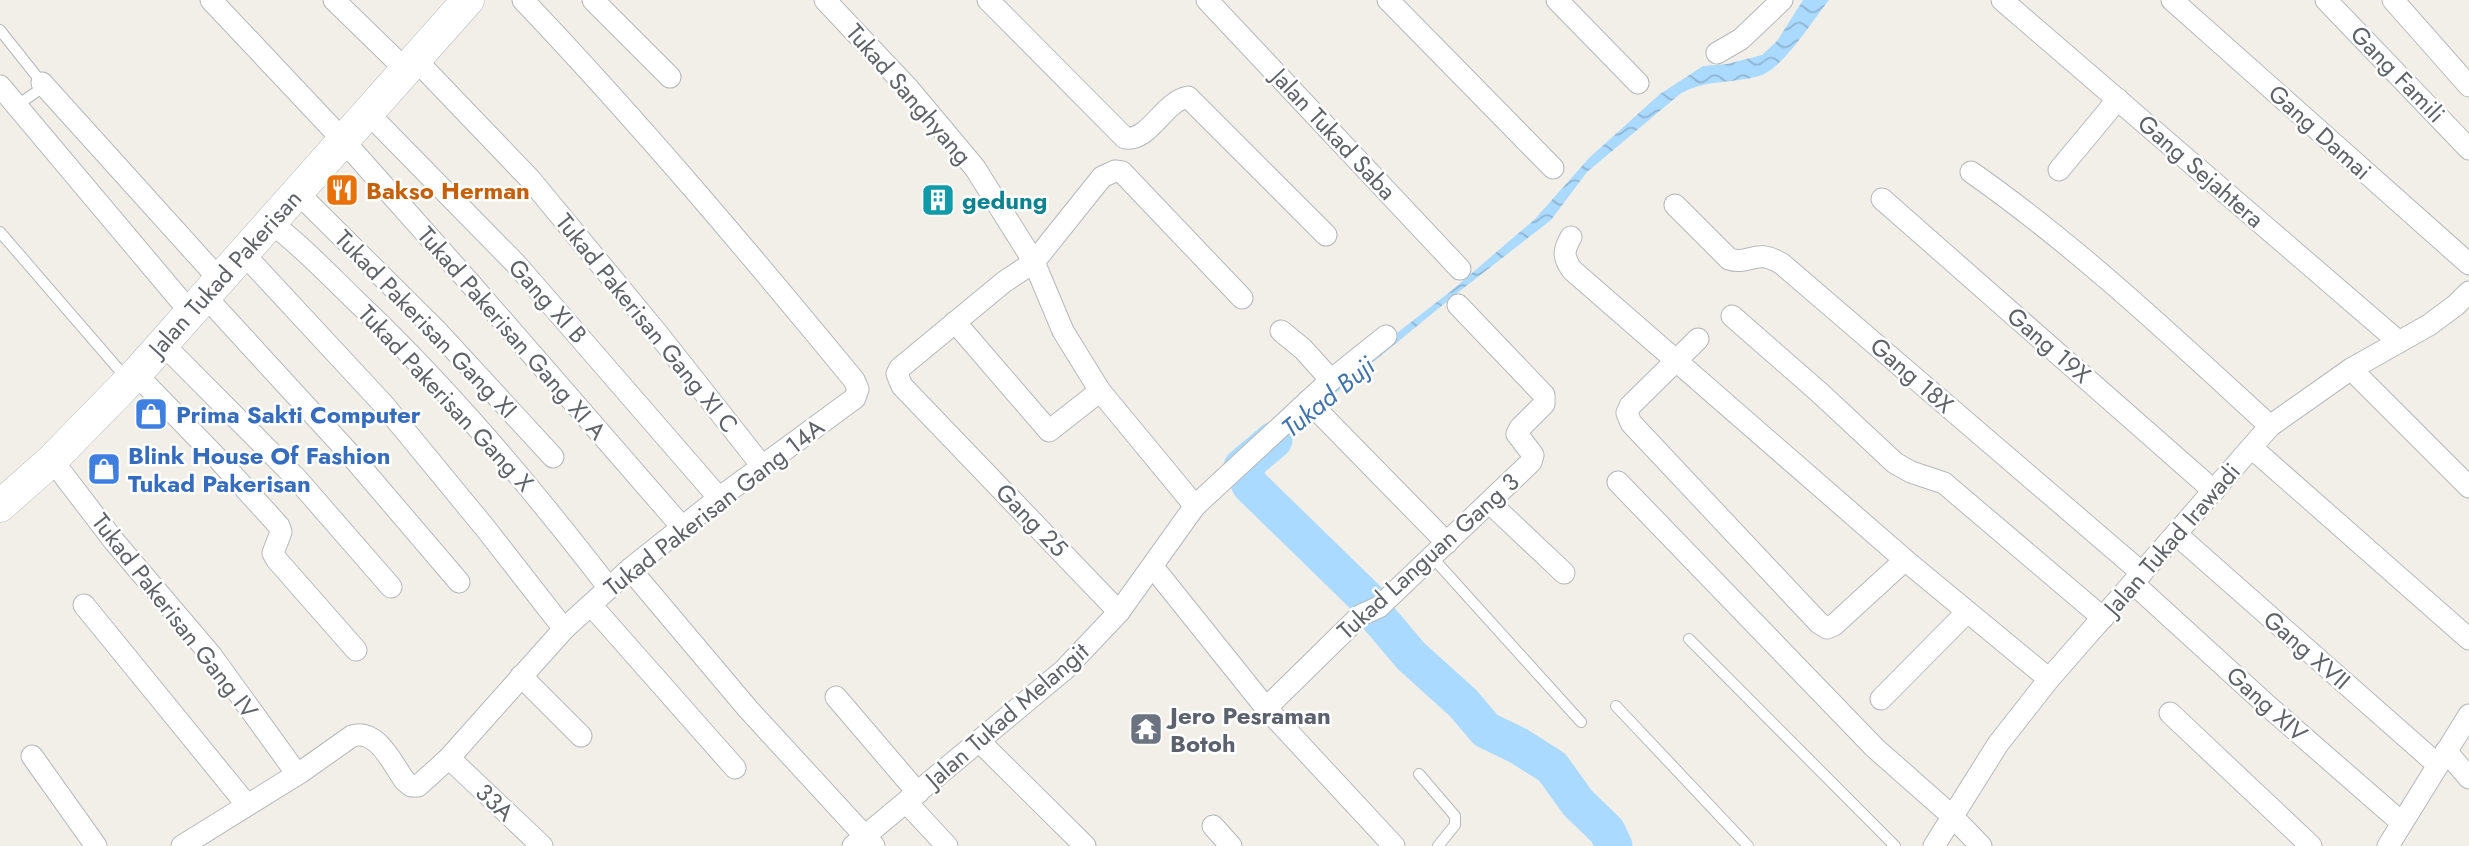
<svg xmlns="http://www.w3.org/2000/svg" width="2469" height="846" viewBox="0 0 2469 846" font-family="Jost,sans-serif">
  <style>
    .water { fill: url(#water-waves) }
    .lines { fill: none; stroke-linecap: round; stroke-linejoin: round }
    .river { stroke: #aadaff; stroke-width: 37 }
    .lane-casing { stroke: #b5b8bc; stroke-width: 12 }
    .street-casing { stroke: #b5b8bc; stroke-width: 23 }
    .secondary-casing { stroke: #b6babf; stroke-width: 33 }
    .lane { stroke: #fff; stroke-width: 10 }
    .street { stroke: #fff; stroke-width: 21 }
    .secondary { stroke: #fff; stroke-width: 32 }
    .labels { text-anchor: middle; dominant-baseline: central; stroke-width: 5; stroke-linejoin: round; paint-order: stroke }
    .street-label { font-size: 24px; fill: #5f6368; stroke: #fff }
    .food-label { font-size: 24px; font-weight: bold; fill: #c56008; stroke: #fff; text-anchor: start }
    .culture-label { font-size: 24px; font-weight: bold; fill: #0d838f; stroke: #fff; text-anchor: start }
    .shop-label { font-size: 24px; font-weight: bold; fill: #366cbe; stroke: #fff; text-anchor: start }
    .worship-label { font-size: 24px; font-weight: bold; fill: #5b616d; stroke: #fff; text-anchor: start }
    .water-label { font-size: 26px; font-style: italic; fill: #4174aa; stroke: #fff }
  </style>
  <defs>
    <pattern id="water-waves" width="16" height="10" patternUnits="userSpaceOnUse" patternTransform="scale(1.75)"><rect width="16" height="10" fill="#aadaff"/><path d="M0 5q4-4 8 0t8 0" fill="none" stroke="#8eb4d2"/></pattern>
  </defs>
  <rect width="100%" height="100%" fill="#f1efe8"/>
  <path class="water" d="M1803 0H1829C1812 21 1783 69 1759 76 1731 84 1705 79 1680 94L1587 172 1551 220 1456 294 1299 423 1348 371 1451 291 1535 219 1589 158 1660 94 1703 66 1727 64 1762 55 1777 41Z"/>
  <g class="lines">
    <path class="river" d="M1274 440 1242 467 1250 485 1369 601 1378 617 1411 656 1463 703 1486 730 1519 746 1552 767 1578 803 1607 831 1614 846"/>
    <defs>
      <g id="lane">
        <path d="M0 30 42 83 39 90 16 106"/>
        <path d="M0 232 127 379"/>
        <path d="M1432 557 1581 722"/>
        <path d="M1689 639 1895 846"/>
        <path d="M1616 706 1748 846"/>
        <path d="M1419 774 1455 816V825L1438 846"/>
      </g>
      <g id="street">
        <path d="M211 0 342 139 469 282 682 527"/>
        <path d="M334 0 406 70"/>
        <path d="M593 0 670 77"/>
        <path d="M825 0 908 88 975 168 1034 262 1063 331 1100 391 1195 506"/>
        <path d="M988 0 1125 138C1149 142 1164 101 1188 97L1326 235"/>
        <path d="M1207 0 1460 269"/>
        <path d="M1388 0 1553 168"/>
        <path d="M1557 0 1638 83"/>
        <path d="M2002 0 2399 342"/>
        <path d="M2172 0 2469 264"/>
        <path d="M2326 0 2469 149"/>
        <path d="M2393 0 2469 86"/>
        <path d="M1717 53 1741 39 1782 0"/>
        <path d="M415 59 530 179 658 334 762 466"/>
        <path d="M42 83 219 279"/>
        <path d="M0 86 191 313"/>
        <path d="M367 112 516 264 719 498"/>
        <path d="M2059 170 2118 99"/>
        <path d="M1971 172C2078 247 2174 338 2270 426"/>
        <path d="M298 193 437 331 553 457"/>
        <path d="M1882 199 2214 491"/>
        <path d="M1675 205 1729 259C1750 266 1755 247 1782 264L2142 573"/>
        <path d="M270 222C301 245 328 274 356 301 449 389 531 487 609 588"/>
        <path d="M1571 237C1563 251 1563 257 1572 270L1905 560 2049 679"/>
        <path d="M242 252 384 405 486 529 564 629"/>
        <path d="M205 296 348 452 459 582"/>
        <path d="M1732 316 1820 393 1895 463 1911 472 1944 483 2103 618"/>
        <path d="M955 322 1049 431 1100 391"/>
        <path d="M1281 331 1303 349 1331 380"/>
        <path d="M1698 339 1630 406 1627 413 1631 423 1819 623 1827 628 1834 625 1905 560"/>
        <path d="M162 343 297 479 391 587"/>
        <path d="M2351 369 2469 487"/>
        <path d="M136 374 220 461 279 526 281 532 273 553 277 560 356 650"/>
        <path d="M1308 401 1447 543"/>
        <path d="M2252 448 2469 639"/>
        <path d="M52 460 114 541 211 655 297 774"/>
        <path d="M1618 482 1875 748 1952 816 1981 846"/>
        <path d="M1490 503 1564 573"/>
        <path d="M2176 534 2438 765"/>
        <path d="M1153 567 1266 708 1394 846"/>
        <path d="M630 569 748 709 874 846"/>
        <path d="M2133 583 2269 707 2402 823"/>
        <path d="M84 605 247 805"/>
        <path d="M591 605 735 768"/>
        <path d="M1119 612 902 386 897 374 900 368 1004 282 1034 262 1102 177 1115 171 1122 172 1242 298"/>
        <path d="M521 676 581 736"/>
        <path d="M836 697 918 793"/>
        <path d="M1881 699 1967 612"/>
        <path d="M1266 708 1361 615 1379 607 1531 462 1533 455 1517 434 1520 428 1544 404V395L1458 305"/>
        <path d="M2170 713 2311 846"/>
        <path d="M979 741 1085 846"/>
        <path d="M2446 751 2469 778"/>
        <path d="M32 756 96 846"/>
        <path d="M449 758 542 846"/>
        <path d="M907 803 947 846"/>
        <path d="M1213 826 1231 846"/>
        <path d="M182 846 301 772 352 736C377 728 392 763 405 781L411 786H418L449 758 564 629 630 569 719 498 855 398 858 389 854 380C747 250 639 122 523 0"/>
        <path d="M853 846 1064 670 1119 612 1195 506 1331 380 1386 336"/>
        <path d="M1934 846 1998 744 2049 679 2270 426 2351 369 2429 325 2456 305 2469 292"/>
        <path d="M2388 846 2469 715"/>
      </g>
      <path id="secondary" d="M0 506 52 460 136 374 468 0"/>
    </defs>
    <use href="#lane" class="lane-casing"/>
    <use href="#street" class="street-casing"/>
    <use href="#secondary" class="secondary-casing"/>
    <use href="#lane" class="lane"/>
    <use href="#street" class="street"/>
    <use href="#secondary" class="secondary"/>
  </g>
  <defs>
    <symbol id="restaurant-square" viewBox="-11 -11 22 22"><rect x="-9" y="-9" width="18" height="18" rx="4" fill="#e8710a" stroke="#fff"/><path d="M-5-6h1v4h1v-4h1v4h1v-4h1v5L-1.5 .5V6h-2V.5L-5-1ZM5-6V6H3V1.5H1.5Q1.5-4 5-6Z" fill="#fff"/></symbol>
    <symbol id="building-square" viewBox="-11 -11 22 22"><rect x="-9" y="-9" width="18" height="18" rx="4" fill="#0f9aa8" stroke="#fff"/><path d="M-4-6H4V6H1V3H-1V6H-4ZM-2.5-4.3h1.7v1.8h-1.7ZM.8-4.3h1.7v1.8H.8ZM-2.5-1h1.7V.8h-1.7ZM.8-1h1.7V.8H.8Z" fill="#fff"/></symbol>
    <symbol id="shop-square" viewBox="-11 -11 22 22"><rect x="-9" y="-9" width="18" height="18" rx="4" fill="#3f7fe0" stroke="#fff"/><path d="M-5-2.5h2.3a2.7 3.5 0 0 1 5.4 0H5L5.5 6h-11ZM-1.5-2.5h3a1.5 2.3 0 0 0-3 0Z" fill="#fff"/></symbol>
    <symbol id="temple-square" viewBox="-11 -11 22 22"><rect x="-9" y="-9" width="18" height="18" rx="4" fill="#6b7280" stroke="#fff"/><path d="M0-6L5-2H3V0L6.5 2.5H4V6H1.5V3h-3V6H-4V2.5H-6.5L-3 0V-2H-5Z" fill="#fff"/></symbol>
  </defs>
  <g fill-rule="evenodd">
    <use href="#restaurant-square" x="323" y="171" width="38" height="38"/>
    <use href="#building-square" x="919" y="181" width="38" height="38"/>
    <use href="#shop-square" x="132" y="395" width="38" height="38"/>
    <use href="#shop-square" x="85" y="450" width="38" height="38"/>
    <use href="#temple-square" x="1127" y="710" width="38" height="38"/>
  </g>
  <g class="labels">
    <g class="street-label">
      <text transform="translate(2398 74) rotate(46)">Gang Famili</text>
      <text transform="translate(909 94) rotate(49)">Tukad Sanghyang</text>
      <text transform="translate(2320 132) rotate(42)">Gang Damai</text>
      <text transform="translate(1334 134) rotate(47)">Jalan Tukad Saba</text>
      <text transform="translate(2201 171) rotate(41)">Gang Sejahtera</text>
      <text transform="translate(225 273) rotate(-48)">Jalan Tukad Pakerisan</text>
      <text transform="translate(548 301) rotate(48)">Gang XI B</text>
      <text transform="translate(647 323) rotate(51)">Tukad Pakerisan Gang XI C</text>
      <text transform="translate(426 324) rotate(46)">Tukad Pakerisan Gang XI</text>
      <text transform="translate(512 333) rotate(49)">Tukad Pakerisan Gang XI A</text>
      <text transform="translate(2049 345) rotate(41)">Gang 19X</text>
      <text transform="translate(1912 375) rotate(41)">Gang 18X</text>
      <text transform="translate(446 398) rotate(47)">Tukad Pakerisan Gang X</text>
      <text transform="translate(714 507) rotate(-38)">Tukad Pakerisan Gang 14A</text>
      <text transform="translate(1032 520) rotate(46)">Gang 25</text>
      <text transform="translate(2172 539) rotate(-49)">Jalan Tukad Irawadi</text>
      <text transform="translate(1428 556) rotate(-42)">Tukad Languan Gang 3</text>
      <text transform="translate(175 616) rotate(52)">Tukad Pakerisan Gang IV</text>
      <text transform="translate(2307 650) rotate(41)">Gang XVII</text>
      <text transform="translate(2267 704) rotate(42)">Gang XIV</text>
      <text transform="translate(1007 715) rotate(-41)">Jalan Tukad Melangit</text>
      <text transform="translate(495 802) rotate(43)">33A</text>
    </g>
    <g class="food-label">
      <text x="366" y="190">Bakso Herman</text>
    </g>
    <g class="culture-label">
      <text x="962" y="200">gedung</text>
    </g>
    <g class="shop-label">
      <text x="176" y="414">Prima Sakti Computer</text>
      <text x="128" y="455">Blink House Of Fashion<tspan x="128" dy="28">Tukad Pakerisan</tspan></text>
    </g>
    <g class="worship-label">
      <text x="1170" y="715">Jero Pesraman<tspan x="1170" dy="28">Botoh</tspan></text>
    </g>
    <g class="water-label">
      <text transform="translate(1328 397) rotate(-39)">Tukad Buji</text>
    </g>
  </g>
</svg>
